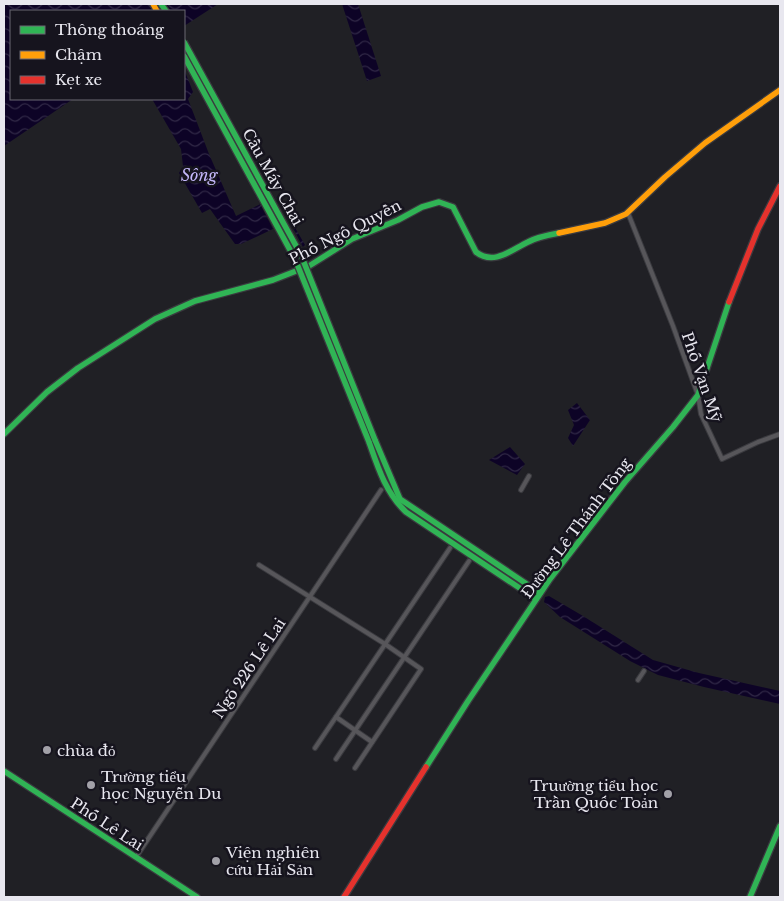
<svg xmlns="http://www.w3.org/2000/svg" width="784" height="901" viewBox="0 0 784 901" font-family="'Libre Baskerville',serif">
  <style>
    .water { fill: url(#water-waves) }
    .pier { fill: #202025 }
    .lines { fill: none; stroke-linecap: round; stroke-linejoin: round }
    .street-casing { stroke: #3a3a3f; stroke-width: 6 }
    .fast-casing { stroke: #3a3a3f; stroke-width: 8 }
    .slow-casing { stroke: #3a3a3f; stroke-width: 8 }
    .jam-casing { stroke: #3a3a3f; stroke-width: 8 }
    .street { stroke: #57565a; stroke-width: 4 }
    .fast { stroke: #30b455; stroke-width: 5.5 }
    .slow { stroke: #ff9f0a; stroke-width: 5.5 }
    .jam { stroke: #e5322d; stroke-width: 5.5 }
    .fast-bridge-casing { stroke: #3a3a3f; stroke-width: 8; stroke-linecap: butt }
    .fast-bridge { stroke: #30b455; stroke-width: 5.5 }
    .poi-dot { fill: #a2a1a8; stroke: #16141e; stroke-width: 2 }
    .labels { text-anchor: middle; dominant-baseline: central; stroke-width: 5; stroke-linejoin: round; paint-order: stroke }
    .street-label { font-size: 15px; fill: #e8e7ef; stroke: #16141e }
    .poi-label { font-size: 15px; fill: #e8e7ef; stroke: #16141e; text-anchor: start }
    .water-label { font-size: 16px; font-style: italic; fill: #c4b7fa; stroke: #16141e }
  </style>
  <defs>
    <pattern id="water-waves" width="16" height="10" patternUnits="userSpaceOnUse" patternTransform="scale(1.25)"><rect width="16" height="10" fill="#0d0326"/><path d="M0 5q4-4 8 0t8 0" fill="none" stroke="#302846"/></pattern>
  </defs>
  <rect width="100%" height="100%" fill="#202025"/>
  <g class="water">
    <path d="M4 4H218L184 26V11H11V99H73L4 146Z"/>
    <path d="M342 4H358L381 76 367 81Z"/>
    <path d="M184 69 193 92 188 99 209 154 236 216 277 196 305 245 296 253 275 228 241 244H235L210 209 202 213 179 173 183 166 181 149 152 99H184Z"/>
    <path d="M577 403 590 420 573 446 568 438 574 425 568 410Z"/>
    <path d="M510 447 525 464 517 475 489 460Z"/>
    <path d="M549 596 583 616 653 660 699 673 780 691V704L704 687 658 675 630 661 560 617 544 602 545 597Z"/>
  </g>
  <path class="pier" d="M275 194 304 249 297 255H295L280 233 274 231 259 202Z"/>
  <g class="lines">
    <defs>
      <g id="street">
        <path d="M628 213 673 326 698 395 701 414 722 459 758 442 780 434"/>
        <path d="M521 490 529 476"/>
        <path d="M259 565 385 644 421 669 355 768"/>
        <path d="M638 680 644 671"/>
        <path d="M336 717 372 742"/>
        <path d="M315 748 450 548"/>
        <path d="M336 759 469 561"/>
        <path d="M136 857 381 490"/>
      </g>
      <g id="fast">
        <path d="M161 4 166 11"/>
        <path d="M4 434 47 392 78 368 155 319 195 301 273 280 309 266 352 239 398 220 422 207 439 202 453 207 476 252C494 266 511 250 528 242 537 237 548 235 559 233"/>
        <path d="M375 440 400 499 540 593"/>
        <path d="M369 442C378 468 386 493 406 512L536 599"/>
        <path d="M426 767 468 701 550 579 625 482 673 427 698 395 729 302"/>
        <path d="M4 771 197 897"/>
        <path d="M750 897 780 826"/>
      </g>
      <g id="slow">
        <path d="M153 4 157 11"/>
        <path d="M559 233 605 223 626 214 665 177 705 143 780 90"/>
      </g>
      <g id="jam">
        <path d="M729 302 758 229 780 186"/>
        <path d="M344 897 426 767"/>
      </g>
    </defs>
    <use href="#street" class="street-casing"/>
    <use href="#fast" class="fast-casing"/>
    <use href="#slow" class="slow-casing"/>
    <use href="#jam" class="jam-casing"/>
    <use href="#street" class="street"/>
    <use href="#fast" class="fast"/>
    <use href="#slow" class="slow"/>
    <use href="#jam" class="jam"/>
    <defs>
      <g id="fast-bridge">
        <path d="M184 42 301 255 375 440"/>
        <path d="M184 56 295 259 369 442"/>
      </g>
    </defs>
    <use href="#fast-bridge" class="fast-bridge-casing"/>
    <use href="#fast-bridge" class="fast-bridge"/>
  </g>
  <g class="poi-dot">
    <circle cx="47" cy="750" r="5"/>
    <circle cx="91" cy="785" r="5"/>
    <circle cx="668" cy="794" r="5"/>
    <circle cx="216" cy="861" r="5"/>
  </g>
  <g class="labels">
    <g class="street-label">
      <text transform="translate(273 177) rotate(61)">Cầu Máy Chai</text>
      <text transform="translate(345 232) rotate(-27)">Phố Ngô Quyền</text>
      <text transform="translate(702 377) rotate(71)">Phố Vạn Mỹ</text>
      <text transform="translate(576 528) rotate(-53)">Đường Lê Thánh Tông</text>
      <text transform="translate(249 668) rotate(-56)">Ngõ 226 Lê Lai</text>
      <text transform="translate(107 824) rotate(33)">Phố Lê Lai</text>
    </g>
    <g class="poi-label">
      <text x="57" y="750">chùa đỏ</text>
      <text x="101" y="776">Trường tiểu<tspan x="101" dy="17">học Nguyễn Du</tspan></text>
      <text x="658" y="785" text-anchor="end">Truường tiểu học<tspan x="658" dy="17">Trần Quốc Toản</tspan></text>
      <text x="226" y="852">Viện nghiên<tspan x="226" dy="17">cứu Hải Sản</tspan></text>
    </g>
    <g class="water-label">
      <text x="199" y="175">Sông</text>
    </g>
  </g>
  <rect width="784" height="901" fill="none" stroke="#e8e7ef" stroke-width="10"/>
  <rect x="10" y="10" width="175" height="90" fill="#16141e" stroke="#6a6872"/>
  <rect x="20" y="26" width="25" height="8" fill="#30b455" stroke="#6a6872"/>
  <text x="55" y="35" font-size="15" fill="#e8e7ef">Thông thoáng</text>
  <rect x="20" y="51" width="25" height="8" fill="#ff9f0a" stroke="#6a6872"/>
  <text x="55" y="60" font-size="15" fill="#e8e7ef">Chậm</text>
  <rect x="20" y="76" width="25" height="8" fill="#e5322d" stroke="#6a6872"/>
  <text x="55" y="85" font-size="15" fill="#e8e7ef">Kẹt xe</text>
</svg>
